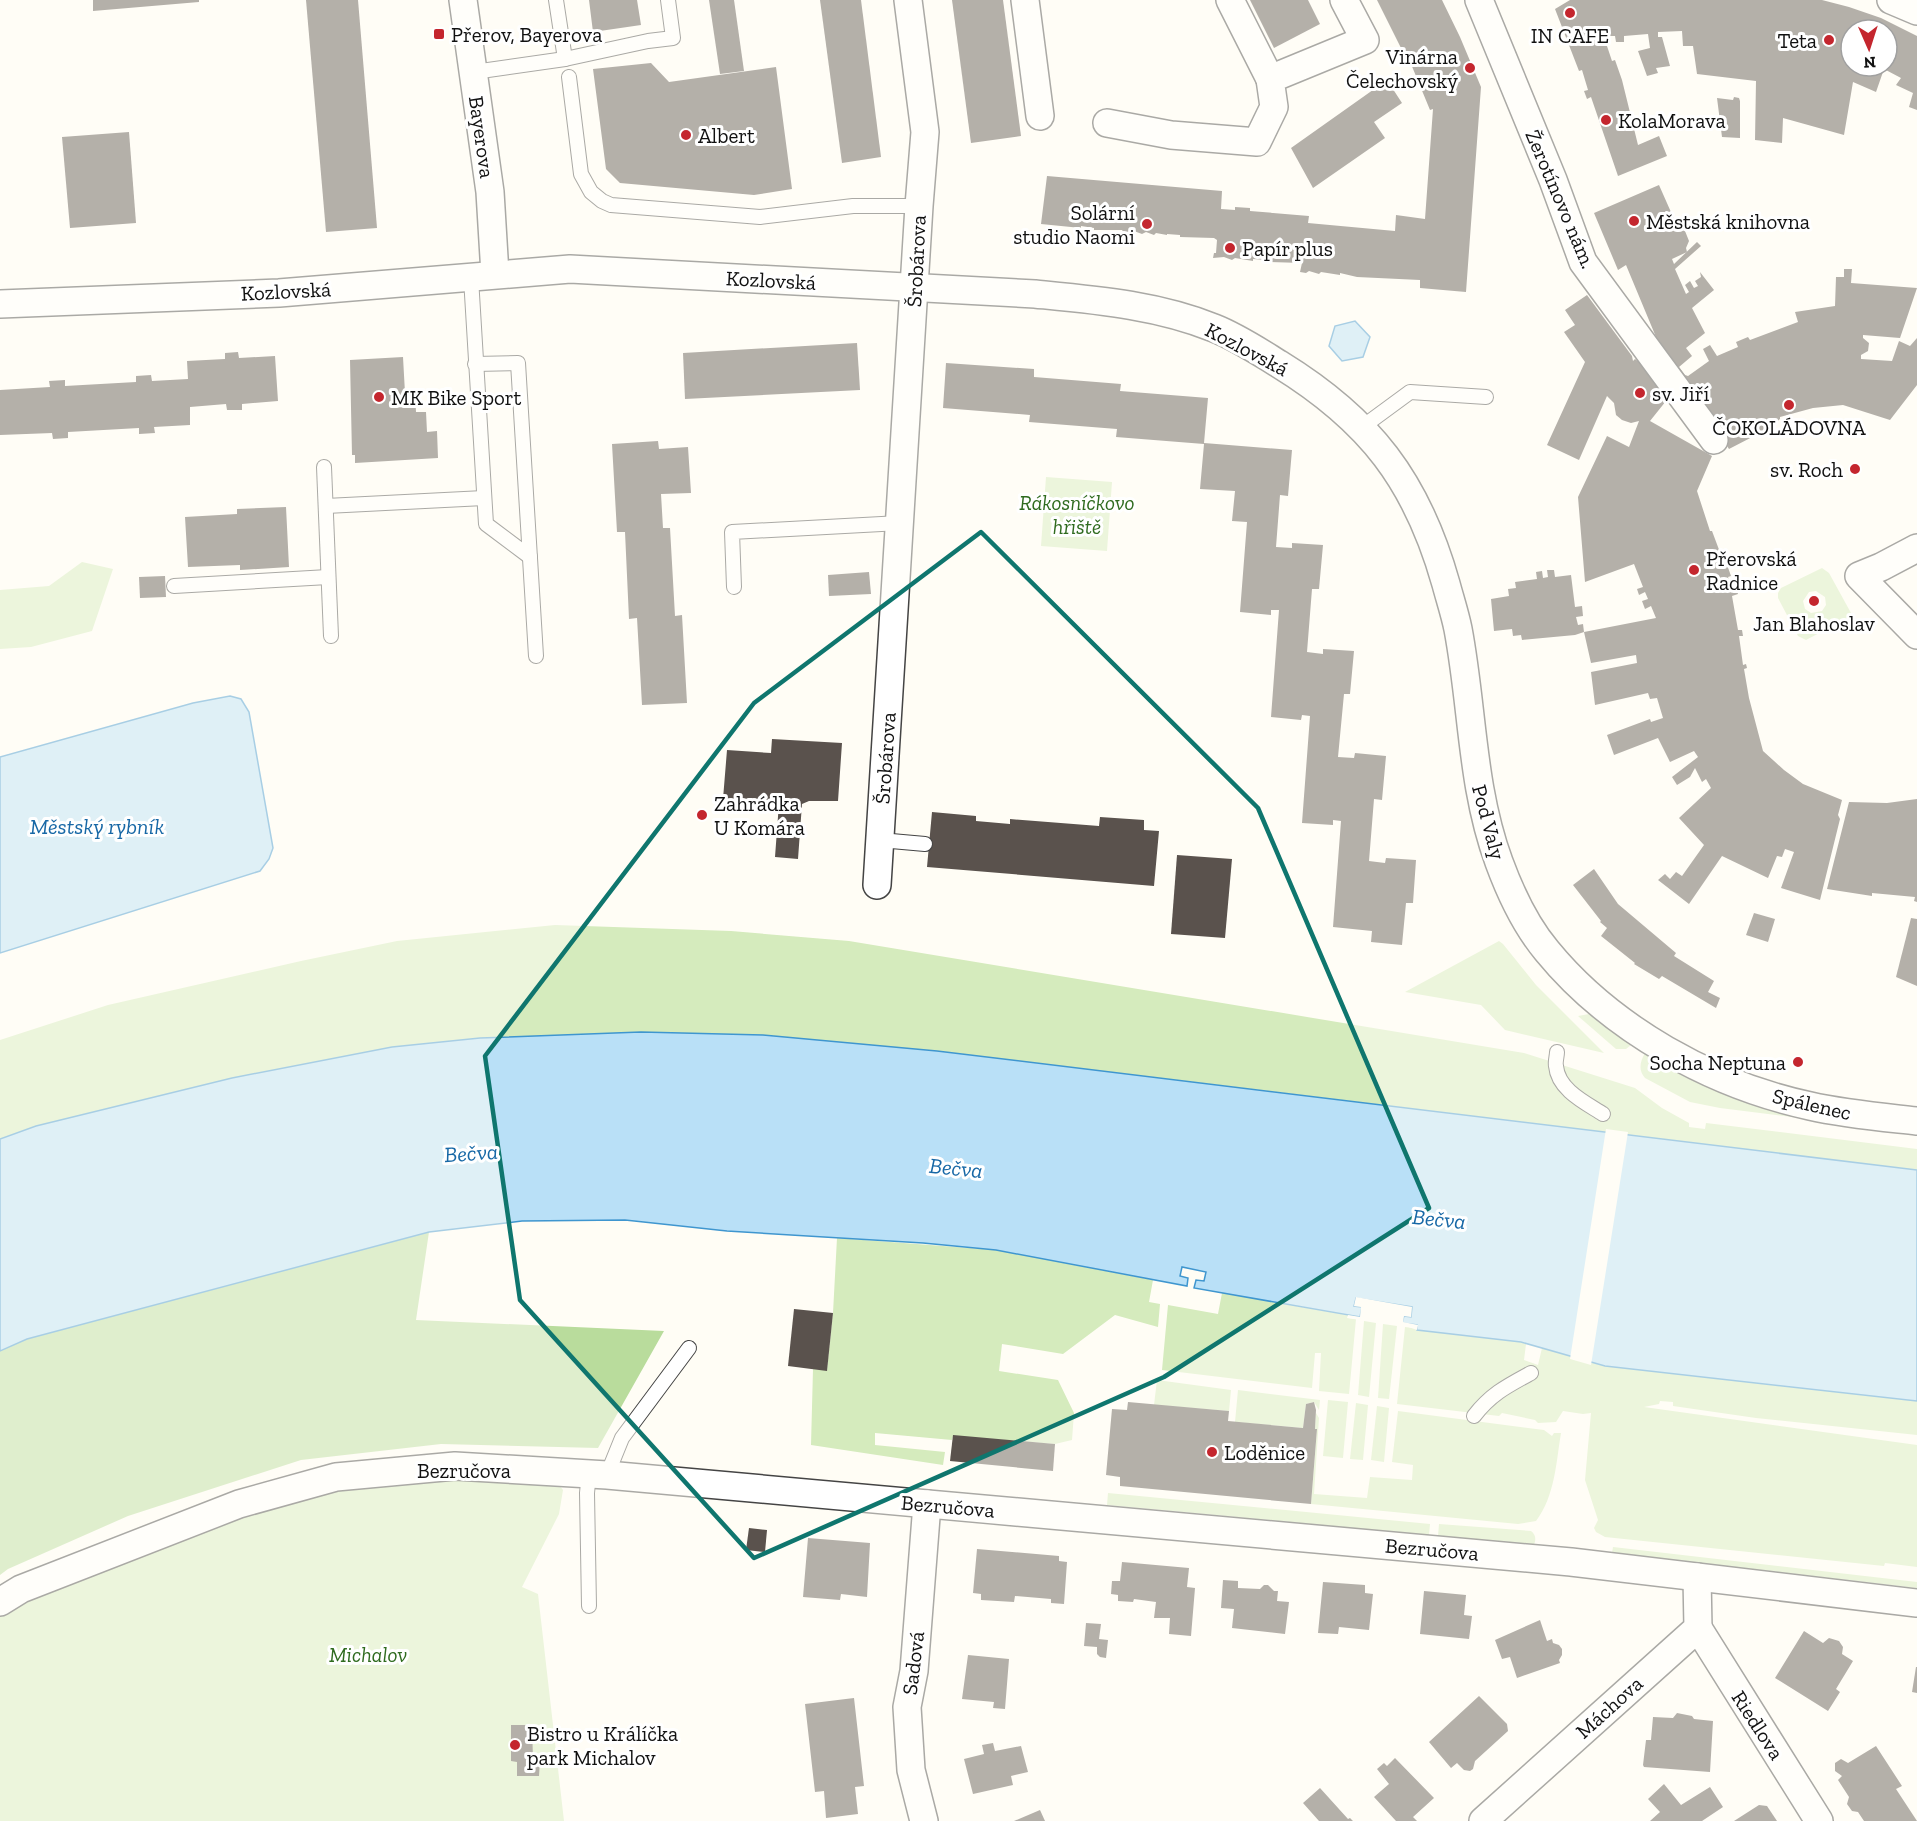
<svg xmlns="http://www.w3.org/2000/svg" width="1917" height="1821" viewBox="0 0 1917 1821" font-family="'Zilla Slab',serif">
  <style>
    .green { fill: #d5ebbd; fill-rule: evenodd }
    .forest { fill: #b9dc9c }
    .water { fill: #b9e0f7; stroke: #3f96cf; stroke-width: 1.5 }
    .pier { fill: #fffdf5 }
    .building { fill: #5a524d; fill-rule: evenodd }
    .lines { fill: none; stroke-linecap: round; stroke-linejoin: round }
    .lane-casing { stroke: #444; stroke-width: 16 }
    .street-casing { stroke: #444; stroke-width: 30 }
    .lane { stroke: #fff; stroke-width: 14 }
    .street { stroke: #fff; stroke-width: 27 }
    .marked { fill: none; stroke: #0f766e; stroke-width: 4.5; stroke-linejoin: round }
    .poi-dot { fill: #c4262e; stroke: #fff; stroke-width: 2 }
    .labels { text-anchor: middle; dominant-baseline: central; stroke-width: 6; stroke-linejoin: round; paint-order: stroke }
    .poi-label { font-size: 21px; fill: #111; stroke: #fff; text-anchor: start }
    .street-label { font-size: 21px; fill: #111; stroke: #fff }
    .park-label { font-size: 21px; font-style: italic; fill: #2f6b1f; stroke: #fff }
    .water-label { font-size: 22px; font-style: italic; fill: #1768a6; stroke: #fff }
  </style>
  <rect width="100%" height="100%" fill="#fffdf5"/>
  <g class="green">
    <path d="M1046 477 1112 482 1107 551 1041 546Z"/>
    <path d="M82 562 113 569 92 631 31 647 0 649V590L49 586Z"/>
    <path d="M1822 568 1829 573 1851 613 1848 618 1806 640 1798 636 1778 598V593L1781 588ZM1816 591 1825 597 1826 605 1822 611 1811 613 1805 609 1803 601 1809 592Z"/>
    <path d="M555 925 731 931 849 941 1524 1053 1635 1088 1662 1108 1689 1123V1127L1705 1129 1706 1123 1917 1149V1170L938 1051 480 1038 392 1047 232 1078 36 1126 0 1139V1040L108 1005 301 961 397 941Z"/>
    <path d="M1499 941 1503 944 1536 985 1604 1053 1505 1030 1481 1005 1405 992Z"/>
    <path d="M1589 1014 1631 1045 1626 1049H1616L1578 1016Z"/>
    <path d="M1645 1053C1659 1061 1672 1070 1685 1077 1722 1095 1761 1107 1800 1118L1720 1108 1690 1102 1645 1078C1638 1070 1640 1062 1645 1053Z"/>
    <path d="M837 1238 996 1250 1153 1280 1149 1302 1160 1304 1158 1327 1115 1315 1063 1354 1002 1344 999 1371 1058 1380 1074 1413 1072 1440 1055 1444 953 1436 952 1440 875 1433V1445L945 1452 943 1465 811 1445 813 1369 827 1370 833 1313Z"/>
    <path d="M1222 1293 1348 1315V1318L1356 1319 1349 1394 1319 1391 1321 1353H1315L1312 1388 1162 1370 1168 1305 1218 1314Z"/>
    <path d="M1364 1321 1376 1323 1369 1397 1358 1395Z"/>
    <path d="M1383 1324 1397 1326 1389 1399 1378 1398Z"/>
    <path d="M1405 1327 1521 1342 1526 1344 1524 1360 1538 1365 1542 1348 1605 1366 1917 1401V1435L1756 1418 1673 1406V1402L1660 1401 1659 1404 1644 1407 1917 1445V1567L1885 1563 1884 1566 1605 1537 1596 1532 1594 1528 1598 1520 1585 1480 1591 1413 1583 1414 1563 1411 1556 1422 1538 1423 1535 1420 1502 1413 1499 1416 1397 1404Z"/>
    <path d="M1157 1380 1231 1390 1229 1411 1154 1405Z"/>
    <path d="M1238 1390 1320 1400 1319 1410 1314 1402 1306 1404 1303 1428 1235 1422Z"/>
    <path d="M1328 1400 1348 1402 1343 1458 1323 1456Z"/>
    <path d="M1356 1403 1368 1405 1363 1460 1350 1459Z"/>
    <path d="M1377 1406 1389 1408 1384 1462 1371 1460Z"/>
    <path d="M1398 1411 1544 1430 1552 1436 1554 1433H1561C1556 1463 1555 1496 1536 1521L1518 1524 1311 1504 1317 1430 1315 1429 1316 1413 1319 1418 1314 1494 1367 1498 1370 1477 1412 1480 1413 1465 1392 1462Z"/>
    <path d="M415 1479 556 1481 563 1490 559 1514 522 1587 538 1594 564 1821H0V1610L243 1510 332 1490Z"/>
    <path d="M1108 1493 1430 1524 1429 1535 1107 1505Z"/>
    <path d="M1439 1524 1531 1531C1536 1535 1536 1539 1534 1545L1438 1536Z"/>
    <path d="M1613 1547 1917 1582V1588L1612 1553Z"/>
  </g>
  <path class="forest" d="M429 1232 416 1320 664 1331 598 1448 441 1444 301 1460 128 1516 8 1569 0 1575V1351L27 1339Z"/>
  <g class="water">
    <path d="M1355 321 1370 337 1363 357 1342 361 1329 346 1335 326Z"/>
    <path d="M230 696 241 699 249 712 273 848 269 859 260 871 0 953V757L193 703Z"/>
    <path d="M641 1032 763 1035 937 1051 1917 1170V1401L1605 1366 1521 1342 1417 1330V1325L1402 1323 1404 1316 1411 1317 1412 1307 1356 1298 1354 1306 1362 1307 1360 1317 1194 1288 1196 1280 1204 1281 1206 1272 1182 1267 1180 1276 1188 1278 1187 1286 996 1250 923 1243 727 1231 625 1220 522 1221 429 1232 27 1339 0 1351V1139L36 1126 232 1078 392 1047 480 1038Z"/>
  </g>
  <g class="pier">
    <path d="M1606 1129 1628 1132 1591 1365 1570 1359Z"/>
    <path d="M1356 1297 1412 1307 1411 1317 1404 1316 1403 1322 1418 1325 1417 1330 1400 1324 1401 1314H1408L1409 1309 1358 1301V1303L1364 1306 1363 1318 1360 1320 1347 1318 1348 1315 1360 1317 1361 1307 1354 1306Z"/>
  </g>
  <g class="building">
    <path d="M93 0H199V2L93 11Z"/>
    <path d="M306 0H358L377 228 326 232Z"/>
    <path d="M589 0H637L641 25 593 32Z"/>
    <path d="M709 0H734L744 71 720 74Z"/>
    <path d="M820 0H861L881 157 842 163Z"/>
    <path d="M952 0H1003L1021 136 971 143Z"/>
    <path d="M1250 0H1308L1320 24 1274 48Z"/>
    <path d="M1377 0H1442L1460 37 1481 87 1466 292 1420 288V280L1357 277 1340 273V275L1321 272 1319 274 1309 271 1306 273 1300 272 1302 263 1266 262V260L1253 259V261L1235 258 1232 260 1224 257 1213 258 1214 253H1216L1217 240 1214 238 1180 237V235L1167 234V235L1156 233 1154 235 1146 232 1142 234 1134 231 1124 233 1122 230H1094V228L1081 226V228L1041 224 1047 176 1222 191 1221 209 1235 210V207L1250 208V211L1309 216 1308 223 1395 231 1396 215 1425 219 1433 109 1430 110 1411 64 1410 61 1408 62Z"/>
    <path d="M1570 0H1822L1849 7 1881 18 1917 36V110L1909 107 1913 93 1896 85 1901 78 1884 69 1876 92 1853 82 1844 135 1783 118 1782 143 1755 140 1756 81 1697 74 1693 46H1683L1682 31 1658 32V37H1662L1670 66 1656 68 1658 73 1647 76 1638 51 1650 48 1648 34 1624 36V42H1616L1615 36H1608L1604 37 1612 61 1615 60 1622 80 1638 145 1659 136 1667 156 1618 176 1591 97 1587 99 1584 91 1588 90 1582 70 1579 71 1555 9ZM1851 30H1887V66H1851Z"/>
    <path d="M651 63 669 82 776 67 792 189 754 195 620 183 606 169 593 69Z"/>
    <path d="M1387 80 1402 103 1374 122 1385 138 1313 188 1291 148Z"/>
    <path d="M1734 97 1739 98 1740 101V138L1722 137 1717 98 1733 100Z"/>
    <path d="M129 132 136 223 70 228 62 137Z"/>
    <path d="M1659 185 1678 228 1685 231 1689 241 1686 248 1687 252 1672 259 1674 264 1697 242 1701 246 1675 269 1686 294 1689 292 1685 285 1690 281 1694 288 1698 286 1695 281 1701 277 1700 272 1714 290 1692 308 1705 333 1686 348 1692 356 1679 367 1685 375 1688 376 1709 361 1703 349 1710 345 1717 356 1738 347 1736 342 1748 337 1750 340 1798 322 1795 312 1835 306 1836 277H1844V269H1852L1851 283 1917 288 1900 338 1863 335V338L1869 343 1868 351 1861 355V359L1892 361 1899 341 1910 346 1917 338V385L1890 420 1843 405 1813 408 1780 417V419L1759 436 1758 434 1729 449 1660 344 1654 339 1656 337 1626 265 1618 270 1594 213Z"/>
    <path d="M1587 295 1632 356 1633 361 1635 359 1642 364 1670 396 1650 421 1712 456 1697 491 1710 531H1712L1721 555 1724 556 1731 576 1728 577 1732 588 1736 587 1738 594 1732 596 1738 630H1742L1743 636H1739L1743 665 1746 664 1747 668 1744 669 1749 698 1763 751 1784 770 1803 784 1842 800 1838 815 1840 819 1820 900 1781 888 1794 852 1785 849 1782 857 1777 856 1768 878 1722 856 1689 904 1658 880 1665 874 1670 879 1676 872 1682 876 1704 845 1679 818 1711 788 1706 779 1702 782 1695 768 1690 777 1677 785 1672 777 1698 757 1694 751 1670 762 1658 738 1614 755 1607 735 1650 719 1651 722 1663 718 1657 698 1650 699 1648 693 1595 705 1591 672 1637 663 1636 655 1591 663 1584 632 1656 618 1651 606 1645 609 1642 601 1648 599 1645 592 1639 595 1637 589 1643 587 1634 564 1585 582 1578 497 1607 436 1629 447 1639 421 1631 423 1622 420 1616 415 1614 403 1607 396 1579 460 1547 445 1585 362 1564 332 1575 325 1565 310Z"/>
    <path d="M857 343 860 390 685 399 683 353Z"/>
    <path d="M238 352 239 358 275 356 278 401 242 404V410H227L226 404 190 407V425L154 427 155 433 139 434V428L68 432V438L53 439 52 433 0 435V390L50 387 49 381 65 380V386L136 382V376L151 375 152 381 188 379 187 361 225 359V353Z"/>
    <path d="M403 357 405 393H415L416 412H426L427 432 437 431 438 458 355 463V455H352L350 360Z"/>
    <path d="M946 363 1034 369V377L1121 384 1120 391 1208 398 1204 443 1292 450 1288 496 1280 495 1276 547 1292 548V543L1323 545 1319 589H1312L1307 652 1323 654V649L1354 651 1350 694H1344L1338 757 1354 758 1355 753 1386 756 1382 800 1374 799 1369 861 1385 863 1386 858 1416 860 1413 903H1406L1402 945 1371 942 1372 931 1333 927 1341 821 1333 820V825L1302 823 1310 716 1302 715 1301 720 1271 717 1279 610H1271V615L1240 612 1247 522 1232 521 1235 491 1200 489 1204 444 1116 437 1117 429 1029 422 1030 415 943 408Z"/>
    <path d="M658 441 659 449 688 447 691 493 661 494 663 528H670L675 616 682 615 687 703 642 705 637 618 629 619 625 532H617L612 444Z"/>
    <path d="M286 507 289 567 240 570V565L188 567 185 517 237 514V509Z"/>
    <path d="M1547 570H1554L1555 577 1571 575 1575 607 1582 606 1583 616 1576 617 1578 625 1583 624 1584 632 1575 635 1522 640 1521 635 1513 636 1512 629 1494 631 1491 599 1509 596 1508 589 1516 588 1515 582 1537 579 1536 572 1542 571 1543 578 1548 577Z"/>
    <path d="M869 572 871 594 829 596 828 575Z"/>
    <path d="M165 576 166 597 140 598 139 577Z"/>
    <path d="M772 739 842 743 838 801H809L802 804 798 859 775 857 779 803 723 799 727 750 771 753Z"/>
    <path d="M1917 799V902L1914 901 1915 897 1872 893V896L1827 889 1849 802 1887 803Z"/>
    <path d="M932 812 976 816V821L1010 824V819L1099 826 1100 817 1144 820V830L1159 831 1154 886 927 867Z"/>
    <path d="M1177 855 1232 859 1225 938 1171 934Z"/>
    <path d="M1594 869 1618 904 1676 953 1674 956 1714 981 1708 992 1720 998 1716 1008 1662 976 1659 979 1634 964 1635 963 1601 936 1607 928 1600 922 1601 921 1573 885Z"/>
    <path d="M1754 913 1775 919 1768 942 1746 935Z"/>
    <path d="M1911 918 1917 919V986L1896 977Z"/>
    <path d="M794 1309 833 1313 827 1371 788 1366Z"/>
    <path d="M1128 1402 1229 1411 1228 1421 1303 1428 1306 1404 1314 1402 1316 1410 1315 1429H1317L1311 1504 1120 1486V1477L1106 1475 1112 1409 1127 1410Z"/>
    <path d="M953 1435 1055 1444 1053 1471 950 1461Z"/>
    <path d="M749 1528 767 1530 765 1552 746 1550Z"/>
    <path d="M808 1538 870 1543 867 1597 841 1594 840 1600 803 1597Z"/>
    <path d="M977 1549 1059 1556V1561L1067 1562 1064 1604 1051 1603V1599L1015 1596 1014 1602 981 1600V1594L973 1593Z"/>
    <path d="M1122 1562 1189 1568 1187 1587 1195 1588 1191 1636 1169 1634 1170 1618H1154L1156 1602 1134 1599 1133 1602 1118 1601V1595L1111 1594 1112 1581H1120Z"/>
    <path d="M1223 1580 1238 1581V1588L1260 1589 1264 1585H1268L1274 1591H1278L1277 1601 1289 1602 1285 1634 1232 1628 1234 1609 1221 1608Z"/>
    <path d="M1323 1582 1365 1585V1593L1373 1594 1369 1630 1339 1627 1338 1634 1318 1633Z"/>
    <path d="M1424 1591 1466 1595 1464 1615 1472 1616 1469 1639 1420 1634Z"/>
    <path d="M1540 1620 1547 1641 1552 1639 1553 1643 1559 1645 1562 1649V1655L1559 1660 1560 1663 1517 1678 1510 1657 1502 1659 1495 1640Z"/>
    <path d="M1086 1623 1101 1624 1099 1639 1108 1640 1106 1658 1100 1657 1097 1654V1647L1084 1646Z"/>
    <path d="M1804 1631 1823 1643 1829 1638 1839 1641 1843 1647 1842 1654 1853 1661 1836 1689 1840 1692 1828 1711 1775 1678Z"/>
    <path d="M968 1655 1009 1659 1005 1709 993 1708 994 1702 962 1699Z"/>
    <path d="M1916 1667H1917V1693L1912 1692Z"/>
    <path d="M1479 1696 1507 1724 1508 1731 1475 1761 1473 1769 1470 1771 1464 1770 1457 1763 1451 1768 1429 1742Z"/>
    <path d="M854 1698 864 1786 855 1787 858 1814 826 1818 824 1791 815 1792 805 1704Z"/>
    <path d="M1677 1713 1692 1716 1694 1719 1713 1721 1710 1772 1644 1767 1643 1765 1646 1740H1651L1653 1717 1673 1718Z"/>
    <path d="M511 1725H532L533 1760H540L539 1776H517V1762L511 1761Z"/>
    <path d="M993 1743 995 1751 1021 1746 1028 1772 1011 1776 1013 1785 973 1794 964 1759 984 1754 982 1745Z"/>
    <path d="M1876 1746 1902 1786 1896 1789 1917 1821H1864L1858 1812 1852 1811 1847 1804 1849 1797 1838 1780 1842 1776 1835 1771V1763L1841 1759 1848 1763Z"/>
    <path d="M1395 1758 1434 1798 1413 1817 1417 1821H1396L1374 1797 1389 1784 1377 1769 1384 1763 1387 1766Z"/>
    <path d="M1664 1784 1681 1805 1710 1787 1723 1807 1702 1821H1650L1660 1812 1648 1799Z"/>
    <path d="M1320 1788 1348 1819 1350 1818 1353 1821H1319L1303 1803Z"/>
    <path d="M1759 1805 1767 1806 1777 1821H1734Z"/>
    <path d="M1040 1810 1045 1821H1014Z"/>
  </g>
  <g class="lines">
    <defs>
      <g id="lane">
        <path d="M556 0 565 59"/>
        <path d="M474 72 565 59 648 41 673 38 668 0"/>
        <path d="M569 77 581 174 591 192 602 201 611 205 760 217 853 206H919"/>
        <path d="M471 278 486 524 530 557"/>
        <path d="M475 364 518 363 536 656"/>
        <path d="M1361 428 1410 392 1486 397"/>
        <path d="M324 467 331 636"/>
        <path d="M326 506 484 498"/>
        <path d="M174 586 328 577"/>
        <path d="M734 587 732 532 900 523"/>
        <path d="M880 840 925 844"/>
        <path d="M1557 1052C1557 1056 1555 1062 1556 1066 1558 1090 1586 1103 1603 1114"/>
        <path d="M1474 1416C1491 1394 1507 1386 1531 1373"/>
        <path d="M589 1473 587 1493 589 1606"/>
        <path d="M607 1475 622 1438 689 1348"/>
      </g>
      <g id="street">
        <path d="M463 0 490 192 495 274"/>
        <path d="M1025 0 1040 116"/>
        <path d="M1230 0 1270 79"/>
        <path d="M1479 0 1553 180 1583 262 1714 440"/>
        <path d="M1891 0 1917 11"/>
        <path d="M1107 123 1171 135 1257 142 1274 107 1270 79 1365 40 1344 0"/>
        <path d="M0 304 279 293 570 269 1035 294C1096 300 1157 305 1214 328 1237 337 1258 351 1279 364 1370 420 1417 481 1446 584 1450 599 1455 614 1458 629 1473 708 1471 786 1499 862 1510 892 1526 926 1547 951 1611 1029 1712 1085 1810 1106 1845 1114 1881 1117 1917 1121"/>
        <path d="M1917 548 1881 567 1859 576 1917 635"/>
        <path d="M877 885 919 206 925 132 908 0"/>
        <path d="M0 1602 21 1589 239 1504 336 1477 455 1466 607 1475 1571 1562 1917 1603"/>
        <path d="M1698 1628 1819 1821"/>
        <path d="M924 1821 911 1770 907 1707 914 1671 927 1504"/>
        <path d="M1483 1821 1698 1628 1697 1577"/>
      </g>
    </defs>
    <use href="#lane" class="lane-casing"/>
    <use href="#street" class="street-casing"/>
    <use href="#lane" class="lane"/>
    <use href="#street" class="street"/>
  </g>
  <path d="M0 0H1917V1821H0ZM981 532 1258 808 1429 1208 1164 1377 754 1558 520 1300 485 1056 754 703Z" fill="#fffdf5" fill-opacity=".55" fill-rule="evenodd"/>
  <path class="marked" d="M981 532 1258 808 1429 1208 1164 1377 754 1558 520 1300 485 1056 754 703Z"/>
  <g class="poi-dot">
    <circle cx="1570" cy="13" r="6"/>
    <rect x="433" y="28" width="12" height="12" rx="3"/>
    <circle cx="1829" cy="40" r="6"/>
    <circle cx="1470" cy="68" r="6"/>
    <circle cx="1606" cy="120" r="6"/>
    <circle cx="686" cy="135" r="6"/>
    <circle cx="1634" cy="221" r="6"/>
    <circle cx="1147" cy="224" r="6"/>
    <circle cx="1230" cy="248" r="6"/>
    <circle cx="1640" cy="393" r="6"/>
    <circle cx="379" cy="397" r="6"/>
    <circle cx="1789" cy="405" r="6"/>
    <circle cx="1855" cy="469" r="6"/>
    <circle cx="1694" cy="570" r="6"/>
    <circle cx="1814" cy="601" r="6"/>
    <circle cx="702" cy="815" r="6"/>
    <circle cx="1798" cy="1062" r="6"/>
    <circle cx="1212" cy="1452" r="6"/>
    <circle cx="515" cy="1745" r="6"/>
  </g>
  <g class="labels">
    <g class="poi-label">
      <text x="451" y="34">Přerov, Bayerova</text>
      <text x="1570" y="35" text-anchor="middle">IN CAFE</text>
      <text x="1817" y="40" text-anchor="end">Teta</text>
      <text x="1458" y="56" text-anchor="end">Vinárna<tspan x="1458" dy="24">Čelechovský</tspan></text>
      <text x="1618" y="120">KolaMorava</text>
      <text x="698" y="135">Albert</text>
      <text x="1135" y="212" text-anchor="end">Solární<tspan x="1135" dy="24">studio Naomi</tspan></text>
      <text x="1646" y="221">Městská knihovna</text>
      <text x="1242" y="248">Papír plus</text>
      <text x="1652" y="393">sv. Jiří</text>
      <text x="391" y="397">MK Bike Sport</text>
      <text x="1789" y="427" text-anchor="middle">ČOKOLÁDOVNA</text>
      <text x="1843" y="469" text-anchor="end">sv. Roch</text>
      <text x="1706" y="558">Přerovská<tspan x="1706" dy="24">Radnice</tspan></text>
      <text x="1814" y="623" text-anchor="middle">Jan Blahoslav</text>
      <text x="714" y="803">Zahrádka<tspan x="714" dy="24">U Komára</tspan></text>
      <text x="1786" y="1062" text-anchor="end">Socha Neptuna</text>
      <text x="1224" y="1452">Loděnice</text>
      <text x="527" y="1733">Bistro u Králíčka<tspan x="527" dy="24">park Michalov</tspan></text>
    </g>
    <g class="street-label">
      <text transform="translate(482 137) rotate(82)">Bayerova</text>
      <text transform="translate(1561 199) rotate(67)">Žerotínovo nám.</text>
      <text transform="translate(916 261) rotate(-87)">Šrobárova</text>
      <text transform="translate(771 280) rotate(3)">Kozlovská</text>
      <text transform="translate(286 291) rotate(-3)">Kozlovská</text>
      <text transform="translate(1247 349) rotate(28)">Kozlovská</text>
      <text transform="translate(885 758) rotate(-86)">Šrobárova</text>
      <text transform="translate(1489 822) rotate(75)">Pod Valy</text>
      <text transform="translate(1812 1104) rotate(13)">Spálenec</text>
      <text x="464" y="1470">Bezručova</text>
      <text transform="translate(948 1506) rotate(5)">Bezručova</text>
      <text transform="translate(1432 1549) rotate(5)">Bezručova</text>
      <text transform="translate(913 1663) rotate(-83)">Sadová</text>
      <text transform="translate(1609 1707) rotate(-42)">Máchova</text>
      <text transform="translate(1758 1725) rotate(57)">Riedlova</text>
    </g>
    <g class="park-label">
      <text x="1077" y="502">Rákosníčkovo<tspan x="1077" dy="24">hřiště</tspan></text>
      <text x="368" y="1654">Michalov</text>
    </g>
    <g class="water-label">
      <text x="97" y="826">Městský rybník</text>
      <text transform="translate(471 1153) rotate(-4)">Bečva</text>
      <text transform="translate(956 1168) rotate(6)">Bečva</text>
      <text transform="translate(1439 1219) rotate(6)">Bečva</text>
    </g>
  </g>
  <g transform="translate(1869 48) rotate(177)"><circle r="28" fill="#ffffff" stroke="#a0a0a0" stroke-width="1.5"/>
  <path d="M0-4.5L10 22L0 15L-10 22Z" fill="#c4262e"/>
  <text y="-9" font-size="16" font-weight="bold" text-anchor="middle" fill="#111111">N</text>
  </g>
</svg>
